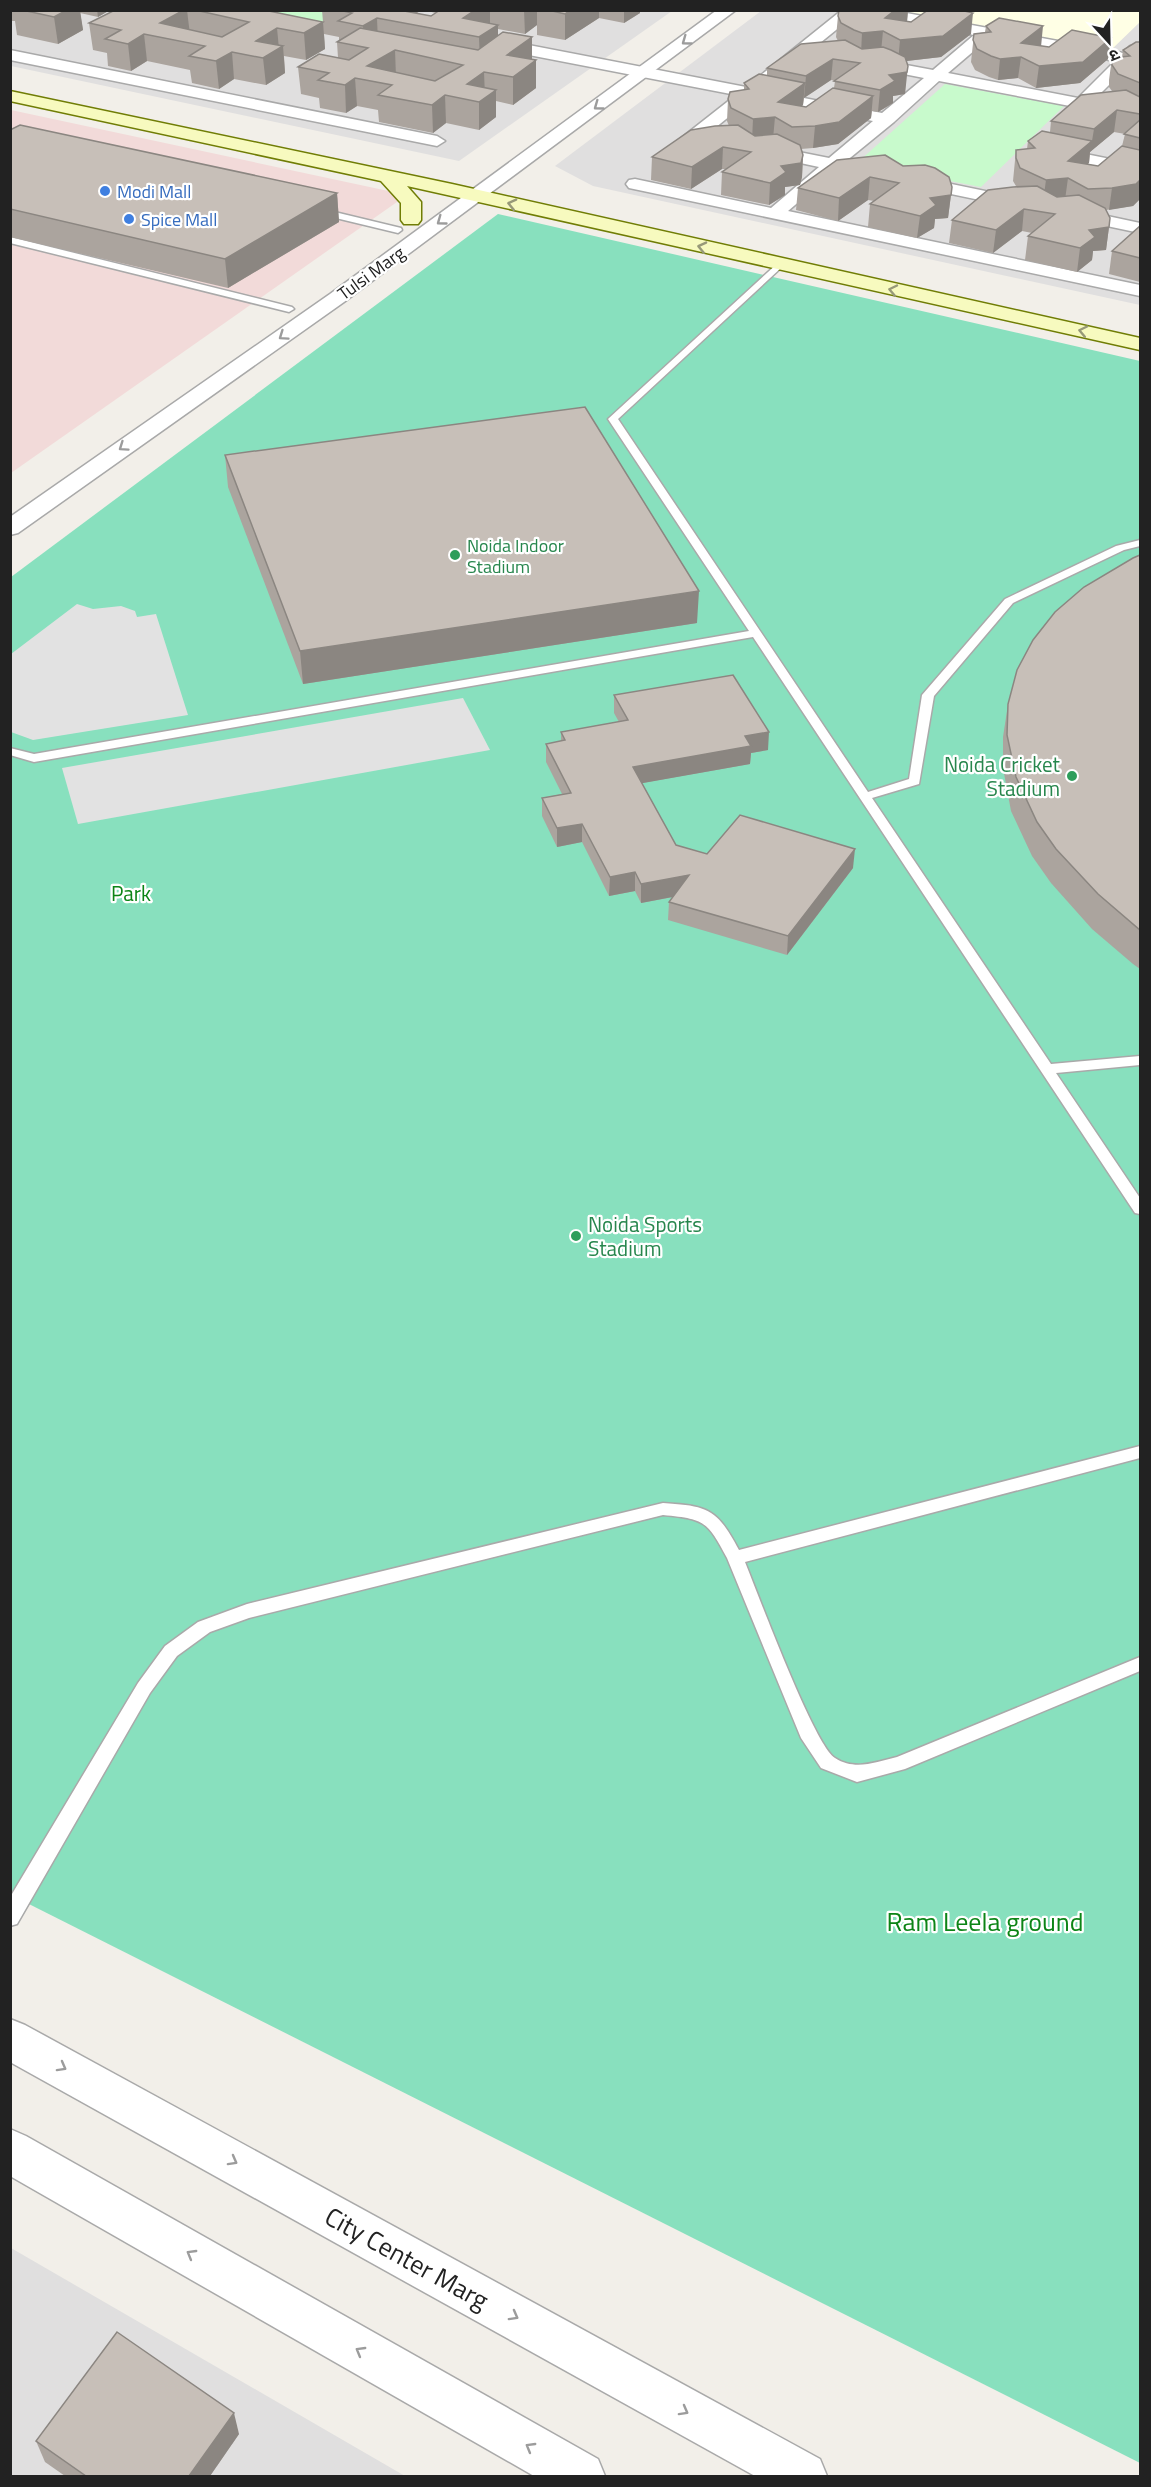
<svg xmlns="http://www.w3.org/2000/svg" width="1151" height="2487" viewBox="0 0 1151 2487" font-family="'Titillium Web','Noto Sans Devanagari',sans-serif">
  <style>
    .residential { fill: #e0dfdf }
    .commercial { fill: #f2dad9 }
    .education { fill: #ffffe5 }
    .park { fill: #c8facc }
    .pitch { fill: #88e0be }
    .parking { fill: #e2e2e2 }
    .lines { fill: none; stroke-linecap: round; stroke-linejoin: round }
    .service-casing { stroke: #a9a9a9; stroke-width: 3 }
    .minor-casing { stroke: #a9a9a9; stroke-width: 3 }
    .tertiary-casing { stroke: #a9a9a9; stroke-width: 3 }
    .secondary-casing { stroke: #707d05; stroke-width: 3 }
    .service { fill: #fff; fill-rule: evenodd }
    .minor { fill: #fff; fill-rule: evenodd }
    .tertiary { fill: #fff; fill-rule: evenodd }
    .secondary { fill: #f7fabf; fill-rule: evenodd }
    .wall { fill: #aba49e; fill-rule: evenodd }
    .shaded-wall { fill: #8b8681 }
    .building { fill: #c7bfb8; stroke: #8b8681; stroke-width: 1.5; fill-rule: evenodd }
    .oneway { stroke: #9c9c9c }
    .oneway2 { stroke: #979978 }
    .shop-dot { fill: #3f7fe0; stroke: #fff; stroke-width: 2 }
    .leisure-dot { fill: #2e9e5b; stroke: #fff; stroke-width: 2 }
    .labels { text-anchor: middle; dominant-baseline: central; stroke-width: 4.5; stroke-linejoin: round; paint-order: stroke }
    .far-shop-label { font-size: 18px; fill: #366cbe; stroke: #fff; text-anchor: start }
    .far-street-label { font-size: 18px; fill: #222; stroke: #fff }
    .far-leisure-label { font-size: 18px; fill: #27864d; stroke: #fff; text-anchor: start }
    .leisure-label { font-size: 21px; fill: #27864d; stroke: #fff; text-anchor: end }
    .park-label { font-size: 21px; fill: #0c8416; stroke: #fff }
    .near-park-label { font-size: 26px; fill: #0c8416; stroke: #fff }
    .near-street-label { font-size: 26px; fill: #222; stroke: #fff }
  </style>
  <rect width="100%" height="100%" fill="#f2efe9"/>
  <g class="residential">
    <path d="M11 11H672L459 161 11 66Z"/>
    <path d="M761 11H1140V305L593 186 555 166Z"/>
    <path d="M11 2248 405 2476H11Z"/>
  </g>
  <path class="commercial" d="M11 110 407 195 11 473Z"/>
  <path class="education" d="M1140 10V22L1111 50 895 11Z"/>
  <g class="park">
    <path d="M212 10 361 11 321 36Z"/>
    <path d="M945 84 1064 106 981 187 857 163Z"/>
  </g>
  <path class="pitch" d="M498 214 1140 361V2463L11 1895V577Z"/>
  <g class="parking">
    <path d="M77 604 93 609 121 606 135 611 137 617 156 614 188 715 33 740 11 732V654Z"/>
    <path d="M463 698 490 750 78 824 62 768Z"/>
  </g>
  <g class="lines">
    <defs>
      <g id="service">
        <path d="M318 208 401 228 402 230 398 233 315 213V209Z"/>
        <path d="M10 237 292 307 294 309 289 312 10 243Z"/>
        <path d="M779 262 784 265 782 267 618 419 868 792 909 779 922 695 1005 599 1116 546 1140 540V546L1124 550 1013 603 934 696 919 784 872 798 1051 1064 1140 1056V1065L1056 1073 1140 1198V1214L1135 1213 753 637 34 762 10 755V748L34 754 749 631 608 419Z"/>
        <path d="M1140 1446V1458L745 1562C758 1594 814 1745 835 1758 855 1771 876 1762 897 1757L1140 1657V1671L905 1769 857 1782 821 1768 801 1738 727 1558C707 1521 705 1519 663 1515L249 1618 210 1632 177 1656 150 1693 17 1924 10 1926 12 1894 138 1683 165 1646 198 1622 247 1604 663 1503C709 1506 717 1509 739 1550Z"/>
      </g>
      <g id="minor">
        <path d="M842 10H890L1123 53 1130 46 1140 45V53L1138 56H1140V66L1130 64 1094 100 1140 109V119L1086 109 1078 116 1072 118 1064 113 1070 106 939 81 894 122 845 162 1029 200 1032 204 1029 208 1023 209 836 170 788 211 1140 285V296L629 188 626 184 629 180 635 179 771 208 819 167 758 154 756 150 758 146 764 145 829 158 873 121 752 98 678 158 672 159 664 154 666 150 736 95 492 48 484 43 492 38 746 87ZM857 13 974 35 933 70 869 58 863 60 861 63 863 66 924 78 882 113 762 90ZM989 38 1115 61 1078 98 948 73Z"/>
        <path d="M10 50 437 136 445 141 437 146 10 60Z"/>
        <path d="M1051 147 1140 165V175L1045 156 1043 152 1045 148Z"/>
        <path d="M1070 208 1140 223V233L1064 217 1061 213 1064 209Z"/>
      </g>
      <g id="tertiary">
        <path d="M717 10H736L344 302 18 533 10 535V517L330 294Z"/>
        <path d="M10 2019 25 2025 820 2459 827 2476H755L10 2062Z"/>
        <path d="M10 2129 26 2136 598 2459 605 2476H534L10 2176Z"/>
      </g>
      <path id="secondary" d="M10 91 452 184 1140 338V350L407 186 421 202V220L418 224H404L401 220V203L381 181 10 101Z"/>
    </defs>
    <use href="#service" class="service-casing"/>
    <use href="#minor" class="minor-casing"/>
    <use href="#tertiary" class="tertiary-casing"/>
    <use href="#secondary" class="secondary-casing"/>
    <use href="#service" class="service"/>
    <use href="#minor" class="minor"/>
    <use href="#tertiary" class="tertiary"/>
    <use href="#secondary" class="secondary"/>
  </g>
  <g class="wall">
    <path d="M10 10H110L98 17 80 13 83 30 58 44 17 35 15 21H10Z"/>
    <path d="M115 10H264L323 22 322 10H421L416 14 431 16 436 13 422 10H640V13L624 23 599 18 565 40 537 35V25L525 34 498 29V36L532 60 536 88 513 105 496 101V117L479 130 446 123 433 133 379 122 378 110 357 106 346 113 320 108 319 98 301 94 298 67 338 58 337 42 339 41V37L324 34 325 49 306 60 284 56 285 73 266 85 234 79 219 89 192 83 190 70 147 61 131 71 108 66 107 53 93 50 89 23Z"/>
    <path d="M908 10 907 21 971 34 941 57 906 61 905 94 893 96V103L878 112 872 111 871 118 838 144 813 148 801 149 803 155 802 177 800 185 785 187V195L769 205 721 195 722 172 726 169H722L691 189 651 180 652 157 729 126 727 121 728 99 744 90V83L767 76V68L838 41 836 37 838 16ZM831 80 835 81 834 88 806 107 802 106 803 105 804 98Z"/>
    <path d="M986 26 1041 46 1049 47 1111 38 1108 59 1080 83 1036 88 1018 78 998 80 989 77 975 70 971 62 974 34 985 32Z"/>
    <path d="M1140 42V199L1133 206 1106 210 1109 227 1106 250 1093 251 1092 260 1077 272 1025 260 1028 236 1032 233 1022 231 993 253 949 243 952 220 1016 186 1013 181 1016 150 1027 149 1028 141 1050 132 1051 121 1112 91 1109 87V80L1112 58 1122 57 1123 50ZM1114 132 1125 134 1122 146 1098 166 1087 164 1089 163 1090 152Z"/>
    <path d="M10 130 337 193 339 222 228 288 10 237Z"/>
    <path d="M903 166 952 187 948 218 935 219 934 228 917 238 868 227 870 204 874 201 868 200 838 221 796 210 798 188Z"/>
    <path d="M1140 226V282L1109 274 1112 251Z"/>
    <path d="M225 455 697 623 303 684 228 487Z"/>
    <path d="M1140 555V969L1133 964 1092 929 1051 883 1032 856 1011 811 1003 768V737L1008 704Z"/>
    <path d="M614 695 768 750 751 753 750 764 642 783 676 845 707 854 853 868 787 955 668 920 669 902 673 897 641 903 635 891 609 896 582 842 557 847 542 816V798L562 794 546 762V744L561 741V732L619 722 614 713Z"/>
    <path d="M239 2434 210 2476H65L45 2462 36 2441Z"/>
  </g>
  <g class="shaded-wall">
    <path d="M55 10H80L83 30 58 44 54 17Z"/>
    <path d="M97 10H110L98 17Z"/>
    <path d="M184 10H187L190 35 160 23Z"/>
    <path d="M383 10H421L402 22Z"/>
    <path d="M475 10H490V27L463 18Z"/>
    <path d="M524 10H537V25L525 34Z"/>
    <path d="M570 10H599V18L565 40V14Z"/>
    <path d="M624 10H640V13L624 23Z"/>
    <path d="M895 10H908L907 22 885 18Z"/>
    <path d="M973 13 971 34 941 57 898 62 900 40Z"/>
    <path d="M377 18 378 44 368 48 364 47 363 26Z"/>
    <path d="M323 22 325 49 306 60 304 33Z"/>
    <path d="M498 25V52L480 64 479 37Z"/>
    <path d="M1043 26 1041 47 1021 57 1018 78 998 80 1000 59Z"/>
    <path d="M277 28 279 49 283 46 285 73 266 85 263 58 256 41Z"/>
    <path d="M883 31 881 52 861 54 862 33Z"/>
    <path d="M144 34 147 61 131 71 128 44Z"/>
    <path d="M532 37V63L536 60V88L513 105V77L507 55Z"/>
    <path d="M1111 38 1108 59 1080 83 1036 88 1039 66Z"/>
    <path d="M395 50 396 77 367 66Z"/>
    <path d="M232 52 234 79 219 89 216 61Z"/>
    <path d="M833 59 831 80 804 98 806 76Z"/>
    <path d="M908 66 905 94 893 96V103L878 112 880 90 889 75Z"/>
    <path d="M484 72 485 97 496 90V117L479 130V102L467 84Z"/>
    <path d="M355 78 357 106 346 113 345 85Z"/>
    <path d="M805 83 803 105 781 121 778 102Z"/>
    <path d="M445 95 446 123 433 133 432 105Z"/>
    <path d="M873 96 871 118 838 144 813 148 815 126Z"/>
    <path d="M1117 110 1114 132 1090 152 1089 163 1070 179 1068 178 1065 200 1043 202 1046 180 1092 141 1094 129Z"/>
    <path d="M775 117 773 139 752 141 753 119Z"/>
    <path d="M723 147 722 169 691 189 692 167Z"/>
    <path d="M803 155 802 177 800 185 785 187V195L769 205 770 183 781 166Z"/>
    <path d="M870 177 868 200 838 221 839 198Z"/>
    <path d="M1140 180V199L1133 206 1109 210 1112 188Z"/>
    <path d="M952 187 948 218 935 219 934 228 917 238 920 216 930 198Z"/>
    <path d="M337 193 339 222 228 288 225 259Z"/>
    <path d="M1024 209 1022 231 993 253 996 230Z"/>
    <path d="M1109 227 1106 250 1093 251 1092 260 1077 272 1080 248 1089 230Z"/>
    <path d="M699 591 697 623 303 684 300 651Z"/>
    <path d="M769 732 768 750 751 753 750 764 632 785 633 767 745 736Z"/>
    <path d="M582 824V842L557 847V828Z"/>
    <path d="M855 849 853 868 787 955 788 936Z"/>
    <path d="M635 872V891L609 896 610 877Z"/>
    <path d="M689 875 688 894 641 903V884Z"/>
    <path d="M234 2413 239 2434 210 2476H189Z"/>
  </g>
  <g class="building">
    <path d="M22 10H67L54 17Z"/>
    <path d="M115 10H184L160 23 222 37 249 22 195 10H264L323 22 304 33 277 28 256 41 283 46 263 58 232 52 216 61 189 56 205 46 144 34 128 44 105 39 121 30 89 23Z"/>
    <path d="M339 10H399L431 16 440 10H475L463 18 498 25 479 37 377 18 363 26 338 21 352 13Z"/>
    <path d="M548 10H570L565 14Z"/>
    <path d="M839 10H895L885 18 911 22 928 10H960L973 13 943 36 900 40 883 31 862 33 854 30 841 23 838 16Z"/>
    <path d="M999 18 1043 26 1021 43 1049 47 1072 30 1111 38 1083 62 1039 66 1021 57 1000 59 991 56 977 49 973 40 974 34 991 32 986 26Z"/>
    <path d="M360 28 478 50 503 32 532 37 507 55 536 60 513 77 484 72 467 84 496 90 479 102 445 95 432 105 378 95 392 85 355 78 345 85 318 80 329 73 298 67 319 54 349 60 368 48 337 42ZM395 50 463 65 435 81 367 66Z"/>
    <path d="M845 40 862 49 883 47 891 50 905 57 908 66 907 72 889 75 895 81 880 90 834 81 860 63 833 59 806 76 767 68 801 44Z"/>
    <path d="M1136 42H1140V83L1118 74 1112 65V58L1130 56 1123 50Z"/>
    <path d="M759 74 805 83 778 102 806 107 833 88 873 96 839 122 815 126 792 127 775 117 753 119 731 108 728 99 730 92 749 89 744 83Z"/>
    <path d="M1126 90 1140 97V114L1117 110 1094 129 1051 121 1081 95Z"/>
    <path d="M1140 120V138L1124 134Z"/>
    <path d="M20 125 337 193 225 259 10 209V130Z"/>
    <path d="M738 125 755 136 777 134 800 145 803 155 801 163 781 166 786 172 770 183 722 172 751 152 723 147 692 167 652 157 691 130 715 126Z"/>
    <path d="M1042 131 1092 141 1068 161 1098 166 1122 146 1140 150V180L1136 184 1112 188 1088 189 1068 178 1046 180 1020 168 1016 158V150L1035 148 1028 141Z"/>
    <path d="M885 155 903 166 925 165 935 168 949 177 952 187 951 195 930 198 936 205 920 216 870 204 899 183 870 177 839 198 798 188 837 160Z"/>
    <path d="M1037 186 1057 197 1079 195 1105 208 1110 218 1109 227 1089 230 1095 237 1080 248 1028 236 1055 214 1024 209 996 230 952 220 988 190 1013 187Z"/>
    <path d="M1140 226V258L1112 251Z"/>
    <path d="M585 407 699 591 300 651 225 455Z"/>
    <path d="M1140 555V930L1098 894 1056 849 1037 822 1016 777 1007 735 1008 704 1017 670 1033 640 1055 612 1084 587 1133 558Z"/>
    <path d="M733 675 769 732 745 736 751 746 633 767 676 845 707 854 740 815 855 849 788 936 669 902 689 875 641 884 635 872 610 877 582 824 557 828 542 798 571 793 546 744 565 740 561 732 628 720 614 695Z"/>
    <path d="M117 2332 234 2413 189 2476H86L36 2441Z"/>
  </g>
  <defs><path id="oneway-chevron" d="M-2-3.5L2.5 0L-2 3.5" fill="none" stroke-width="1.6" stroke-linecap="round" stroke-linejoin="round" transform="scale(1.5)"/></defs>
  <g class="oneway">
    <use href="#oneway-chevron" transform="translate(686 41) rotate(144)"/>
    <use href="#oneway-chevron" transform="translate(598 106) rotate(144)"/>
    <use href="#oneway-chevron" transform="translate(441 221) rotate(144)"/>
    <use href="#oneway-chevron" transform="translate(283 336) rotate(145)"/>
    <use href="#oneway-chevron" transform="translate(123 447) rotate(145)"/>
    <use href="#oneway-chevron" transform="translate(62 2067) rotate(29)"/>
    <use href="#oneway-chevron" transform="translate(233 2161) rotate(29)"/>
    <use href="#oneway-chevron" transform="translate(191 2254) rotate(-150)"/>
    <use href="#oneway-chevron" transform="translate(514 2316) rotate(29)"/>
    <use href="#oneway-chevron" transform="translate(360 2351) rotate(-150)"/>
    <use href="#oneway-chevron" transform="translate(684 2411) rotate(29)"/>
    <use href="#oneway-chevron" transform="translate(530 2447) rotate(-150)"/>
  </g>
  <g class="oneway2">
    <use href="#oneway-chevron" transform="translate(512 204) rotate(-167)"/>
    <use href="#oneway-chevron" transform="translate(702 247) rotate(-167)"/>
    <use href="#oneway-chevron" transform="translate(893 290) rotate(-168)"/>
    <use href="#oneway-chevron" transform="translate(1083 331) rotate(-168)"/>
  </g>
  <g class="shop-dot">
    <circle cx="105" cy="191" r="6"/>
    <circle cx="129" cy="219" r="6"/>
  </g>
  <g class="leisure-dot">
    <circle cx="455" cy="555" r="6"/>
    <circle cx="1072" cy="776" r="6"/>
    <circle cx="576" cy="1236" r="6"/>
  </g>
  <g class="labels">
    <g class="far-shop-label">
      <text x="117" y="191">Modi Mall</text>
      <text x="141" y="219">Spice Mall</text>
    </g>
    <g class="far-street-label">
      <text transform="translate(371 273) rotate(-36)">Tulsi Marg</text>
    </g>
    <g class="far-leisure-label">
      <text x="467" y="545">Noida Indoor<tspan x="467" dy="21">Stadium</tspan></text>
    </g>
    <g class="leisure-label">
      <text x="1060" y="764">Noida Cricket<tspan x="1060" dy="24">Stadium</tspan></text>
      <text x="588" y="1224" text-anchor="start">Noida Sports<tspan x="588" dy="24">Stadium</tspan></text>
    </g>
    <g class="park-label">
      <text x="131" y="893">Park</text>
    </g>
    <g class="near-park-label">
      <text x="985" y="1921">Ram Leela ground</text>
    </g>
    <g class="near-street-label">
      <text transform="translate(407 2258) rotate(29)">City Center Marg</text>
    </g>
  </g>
  <rect width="1151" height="2487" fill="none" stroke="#222222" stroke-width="24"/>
  <g transform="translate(1109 42) rotate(158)" stroke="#ffffff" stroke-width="4.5" paint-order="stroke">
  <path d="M0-4.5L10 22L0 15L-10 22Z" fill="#222222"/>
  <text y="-9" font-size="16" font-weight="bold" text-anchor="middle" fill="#222222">उ</text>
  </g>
</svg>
